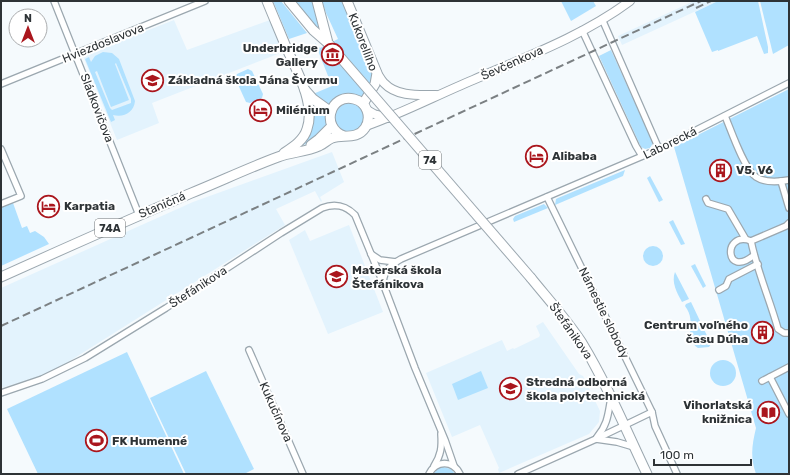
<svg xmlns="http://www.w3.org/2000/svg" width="790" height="475" viewBox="0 0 790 475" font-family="Rubik,sans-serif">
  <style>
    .built { fill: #e3f3fd }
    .green { fill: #b0e1ff; fill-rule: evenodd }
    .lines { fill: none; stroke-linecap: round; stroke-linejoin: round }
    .minor-casing { stroke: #9ba7af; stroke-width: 8 }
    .secondary-casing { stroke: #9ba7af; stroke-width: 10 }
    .primary-casing { stroke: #9ba7af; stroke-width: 11 }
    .minor { stroke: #fff; stroke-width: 5.5 }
    .secondary { stroke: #fff; stroke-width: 8 }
    .primary { stroke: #fff; stroke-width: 9 }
    .rail { stroke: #7b8083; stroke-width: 2; stroke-dasharray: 8 4; stroke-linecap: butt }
    .primary-bridge-casing { stroke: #9ba7af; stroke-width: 11; stroke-linecap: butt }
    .primary-bridge { stroke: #fff; stroke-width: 9 }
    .labels { text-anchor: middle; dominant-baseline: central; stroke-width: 4; stroke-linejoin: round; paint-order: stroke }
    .shield { fill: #fff; stroke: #6d7072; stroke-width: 1 }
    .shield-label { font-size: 11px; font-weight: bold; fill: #2e3336 }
    .street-label { font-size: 12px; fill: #2e3336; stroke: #fff }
    .poi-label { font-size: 12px; font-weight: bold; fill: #2e3336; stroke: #fff; text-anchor: start }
  </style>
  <rect width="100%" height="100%" fill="#f5fafd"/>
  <g class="built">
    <path d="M694 1H718L622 45 618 36Z"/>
    <path d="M174 20 187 50 270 20 283 52 152 103 159 123 117 140 83 56Z"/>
    <path d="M332 152 344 182 320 197 322 201 321 202 315 191 276 209 285 225 65 364 36 378 1 388V288L193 202Z"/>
    <path d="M349 225 383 312 328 334 289 240 305 230 310 241Z"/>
    <path d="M543 322 579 374 583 376 600 411 599 422 589 434 499 473 498 469 499 468 480 425 452 437 426 373 502 340 507 351 513 348 514 349 539 337 540 335 536 326Z"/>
  </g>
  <g class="green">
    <path d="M273 1H281L307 33 289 39Z"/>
    <path d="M293 1H312L323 34 322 35Z"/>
    <path d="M322 1H344L373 74 372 83 361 99 331 107 313 94 332 86 315 43 320 48 338 39 326 13Z"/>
    <path d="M561 1H593L596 6 571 21Z"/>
    <path d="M718 1H758L768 47V53L764 54 757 36 718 51V50L712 52 695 12Z"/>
    <path d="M760 1H789V45L773 54Z"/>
    <path d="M611 50 653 143 650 148 645 149 641 147 599 56Z"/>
    <path d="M103 52 112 53 119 59 135 101C134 112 124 118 113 115L115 120 111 122 85 59 89 57 91 62 95 56ZM116 63 131 99V103L112 110 110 108 95 72 97 71 111 107 129 100 115 64Z"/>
    <path d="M248 69 252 71 263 94 262 98 250 103 246 102 235 78 237 74Z"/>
    <path d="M789 89V474H756C750 457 752 445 756 428L674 147Z"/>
    <circle cx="350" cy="118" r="15"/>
    <path d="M315 107H319L326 113C327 116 328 120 327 123 327 130 310 143 303 145L302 143C313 135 315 121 313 109Z"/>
    <path d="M625 170 623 176 555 205 556 199 558 198Z"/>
    <path d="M650 176 663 200 659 202 647 178Z"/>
    <path d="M13 203 22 228 27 226 30 233 35 231 44 237 49 244 1 266V208Z"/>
    <path d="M544 204 548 208 514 222 513 219 515 216Z"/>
    <path d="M673 220 685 244 681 245 669 222Z"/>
    <circle cx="653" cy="256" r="10"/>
    <path d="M695 264 706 286 703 288 691 266Z"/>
    <path d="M675 272 689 299 682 302C677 293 671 282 675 272Z"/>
    <path d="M691 302 711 344 709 347 698 348C682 337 698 323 685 306L686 304Z"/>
    <path d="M127 352 184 474H38L7 409Z"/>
    <circle cx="723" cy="373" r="13"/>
    <path d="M206 371 254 469 244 474H186L150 398Z"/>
    <path d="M481 371 488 388 458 400 452 384Z"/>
    <path d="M443 467 451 469 455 474H433L439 468Z"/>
  </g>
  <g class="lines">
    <defs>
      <g id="minor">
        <path d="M54 1 139 215"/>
        <path d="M602 19 659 149"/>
        <path d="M582 30 636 146 642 156"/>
        <path d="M1 84 205 1"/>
        <path d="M725 116C731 130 744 169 756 177 765 183 778 182 789 180"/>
        <path d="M1 149 21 196 1 204"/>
        <path d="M781 181 789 208"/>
        <path d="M547 197 652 412 655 426 677 474"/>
        <path d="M706 199 708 203 728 209 745 238"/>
        <path d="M789 223 786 226 751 241C757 271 770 300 778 329L784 333H789"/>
        <path d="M751 241C722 230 725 280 754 255"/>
        <path d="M371 254 380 260 396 262"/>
        <path d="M719 290 726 286 729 279 758 264"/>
        <path d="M249 350 303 474"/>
        <path d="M770 377 789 414"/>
        <path d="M762 381 789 367"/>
        <path d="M1 393 42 379 85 358 166 308 281 233 322 208C335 203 345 205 355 215L383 283"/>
        <path d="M597 437C608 424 608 414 611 398"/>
        <path d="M596 439 617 442 634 447"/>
        <path d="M434 466C441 455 442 447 441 434"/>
        <path d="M454 466 445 440 415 368 384 286C381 274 390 265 401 259L659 149 789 83"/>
        <path d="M429 474C436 460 453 460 460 474"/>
        <path d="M518 474 596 439 652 412"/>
      </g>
      <g id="secondary">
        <path d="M377 73C379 76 381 80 384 83 397 97 419 95 436 95"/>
        <path d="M367 110 374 114 389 118"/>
        <path d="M366 126C403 113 437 95 473 80 526 57 583 36 630 1"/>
      </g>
      <g id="primary">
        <path d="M267 1C273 16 280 32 286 47 296 69 316 104 307 129 304 140 293 147 284 153"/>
        <path d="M289 1 313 30 328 43"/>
        <path d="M317 1 328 43"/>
        <path d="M347 1 377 73 375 84 363 104"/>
        <path d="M305 90 313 99 331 112"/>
        <path d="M311 145 319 139 332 126"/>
        <path d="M1 277C63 249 126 221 189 194 219 182 248 168 278 157 291 152 306 152 319 146 324 144 327 140 332 138 343 134 357 140 365 128 372 117 367 102 354 99 330 93 320 127 344 136"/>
        <path d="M531 278C548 299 567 320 582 343 607 384 626 430 647 474"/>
      </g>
    </defs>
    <use href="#minor" class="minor-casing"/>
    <use href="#secondary" class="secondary-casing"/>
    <use href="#primary" class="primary-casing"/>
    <use href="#minor" class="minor"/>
    <use href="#secondary" class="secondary"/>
    <use href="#primary" class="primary"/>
    <g class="rail">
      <path d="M696 8 711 1"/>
      <path d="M1 326 701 1"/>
    </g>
    <defs>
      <path id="primary-bridge" d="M328 43 531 278"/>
    </defs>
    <use href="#primary-bridge" class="primary-bridge-casing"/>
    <use href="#primary-bridge" class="primary-bridge"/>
  </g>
  <defs>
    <symbol id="museum-ring" viewBox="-11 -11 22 22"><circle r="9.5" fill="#fff" stroke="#aa161d" stroke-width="1.5"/><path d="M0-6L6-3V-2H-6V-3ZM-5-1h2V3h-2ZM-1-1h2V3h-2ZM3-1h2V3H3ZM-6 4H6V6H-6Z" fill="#aa161d"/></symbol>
    <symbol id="school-ring" viewBox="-11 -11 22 22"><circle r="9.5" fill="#fff" stroke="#aa161d" stroke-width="1.5"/><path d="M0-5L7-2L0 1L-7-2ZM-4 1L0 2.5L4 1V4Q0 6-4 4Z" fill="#aa161d"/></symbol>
    <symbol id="hotel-ring" viewBox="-11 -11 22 22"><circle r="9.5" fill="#fff" stroke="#aa161d" stroke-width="1.5"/><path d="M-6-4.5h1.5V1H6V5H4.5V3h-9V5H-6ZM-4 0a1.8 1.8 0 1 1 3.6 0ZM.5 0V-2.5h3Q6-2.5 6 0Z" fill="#aa161d"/></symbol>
    <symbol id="building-ring" viewBox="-11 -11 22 22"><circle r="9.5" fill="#fff" stroke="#aa161d" stroke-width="1.5"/><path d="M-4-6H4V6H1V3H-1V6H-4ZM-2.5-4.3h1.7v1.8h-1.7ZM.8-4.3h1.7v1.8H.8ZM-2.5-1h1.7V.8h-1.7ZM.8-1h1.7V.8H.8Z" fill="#aa161d"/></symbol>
    <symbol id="library-ring" viewBox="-11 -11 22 22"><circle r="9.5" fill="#fff" stroke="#aa161d" stroke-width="1.5"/><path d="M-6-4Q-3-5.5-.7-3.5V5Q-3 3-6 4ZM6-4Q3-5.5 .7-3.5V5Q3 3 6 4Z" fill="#aa161d"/></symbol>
    <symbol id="stadium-ring" viewBox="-11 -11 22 22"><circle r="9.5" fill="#fff" stroke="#aa161d" stroke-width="1.5"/><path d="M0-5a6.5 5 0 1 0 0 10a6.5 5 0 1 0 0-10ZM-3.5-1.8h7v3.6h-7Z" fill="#aa161d"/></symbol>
  </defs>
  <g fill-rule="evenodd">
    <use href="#museum-ring" x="320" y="42" width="25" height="25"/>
    <use href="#school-ring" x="140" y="68" width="25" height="25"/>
    <use href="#hotel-ring" x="248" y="98" width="25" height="25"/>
    <use href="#hotel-ring" x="524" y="144" width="25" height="25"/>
    <use href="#building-ring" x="708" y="158" width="25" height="25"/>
    <use href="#hotel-ring" x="36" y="194" width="25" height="25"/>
    <use href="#school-ring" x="324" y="264" width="25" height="25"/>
    <use href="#building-ring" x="750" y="320" width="25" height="25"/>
    <use href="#school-ring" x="498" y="376" width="25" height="25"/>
    <use href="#library-ring" x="756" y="400" width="25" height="25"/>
    <use href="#stadium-ring" x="84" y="428" width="25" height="25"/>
  </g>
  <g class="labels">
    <g class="shield">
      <rect x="419" y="151" width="22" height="18" rx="3"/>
      <rect x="95" y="219" width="30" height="18" rx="3"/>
    </g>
    <g class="shield-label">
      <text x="430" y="160">74</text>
      <text x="110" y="228">74A</text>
    </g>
    <g class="street-label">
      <text transform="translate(363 42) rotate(69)">Kukorelliho</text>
      <text transform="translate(103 43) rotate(-22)">Hviezdoslavova</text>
      <text transform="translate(512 63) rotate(-24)">Ševčenkova</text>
      <text transform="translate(97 108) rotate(69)">Sládkovičova</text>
      <text transform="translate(670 143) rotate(-26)">Laborecká</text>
      <text transform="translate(162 205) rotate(-23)">Staničná</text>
      <text transform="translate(198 287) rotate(-33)">Štefánikova</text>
      <text transform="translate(604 313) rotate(64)">Námestie slobody</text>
      <text transform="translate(571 331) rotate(55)">Štefánikova</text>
      <text transform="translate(276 412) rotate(66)">Kukučínova</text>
    </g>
    <g class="poi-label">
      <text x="318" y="48" text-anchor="end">Underbridge<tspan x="318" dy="14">Gallery</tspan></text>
      <text x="168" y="80">Základná škola Jána Švermu</text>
      <text x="276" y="110">Milénium</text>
      <text x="552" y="156">Alibaba</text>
      <text x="736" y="170">V5, V6</text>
      <text x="64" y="206">Karpatia</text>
      <text x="352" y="270">Materská škola<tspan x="352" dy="14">Štefánikova</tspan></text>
      <text x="748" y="325" text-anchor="end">Centrum voľného<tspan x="748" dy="14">času Dúha</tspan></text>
      <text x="526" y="382">Stredná odborná<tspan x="526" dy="14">škola polytechnická</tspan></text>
      <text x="752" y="405" text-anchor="end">Vihorlatská<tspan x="752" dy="14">knižnica</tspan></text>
      <text x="112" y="441">FK Humenné</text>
    </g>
  </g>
  <rect width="790" height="475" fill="none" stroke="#2e3336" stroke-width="4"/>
  <g transform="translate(28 28)"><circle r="19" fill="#ffffff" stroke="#abadaf"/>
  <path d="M0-3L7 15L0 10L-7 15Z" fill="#aa161d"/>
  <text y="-6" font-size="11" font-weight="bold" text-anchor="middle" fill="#2e3336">N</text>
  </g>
  <path d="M654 459v6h97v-6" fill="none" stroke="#2e3336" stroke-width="2"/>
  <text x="660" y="459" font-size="12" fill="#2e3336" stroke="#ffffff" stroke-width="3" paint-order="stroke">100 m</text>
</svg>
